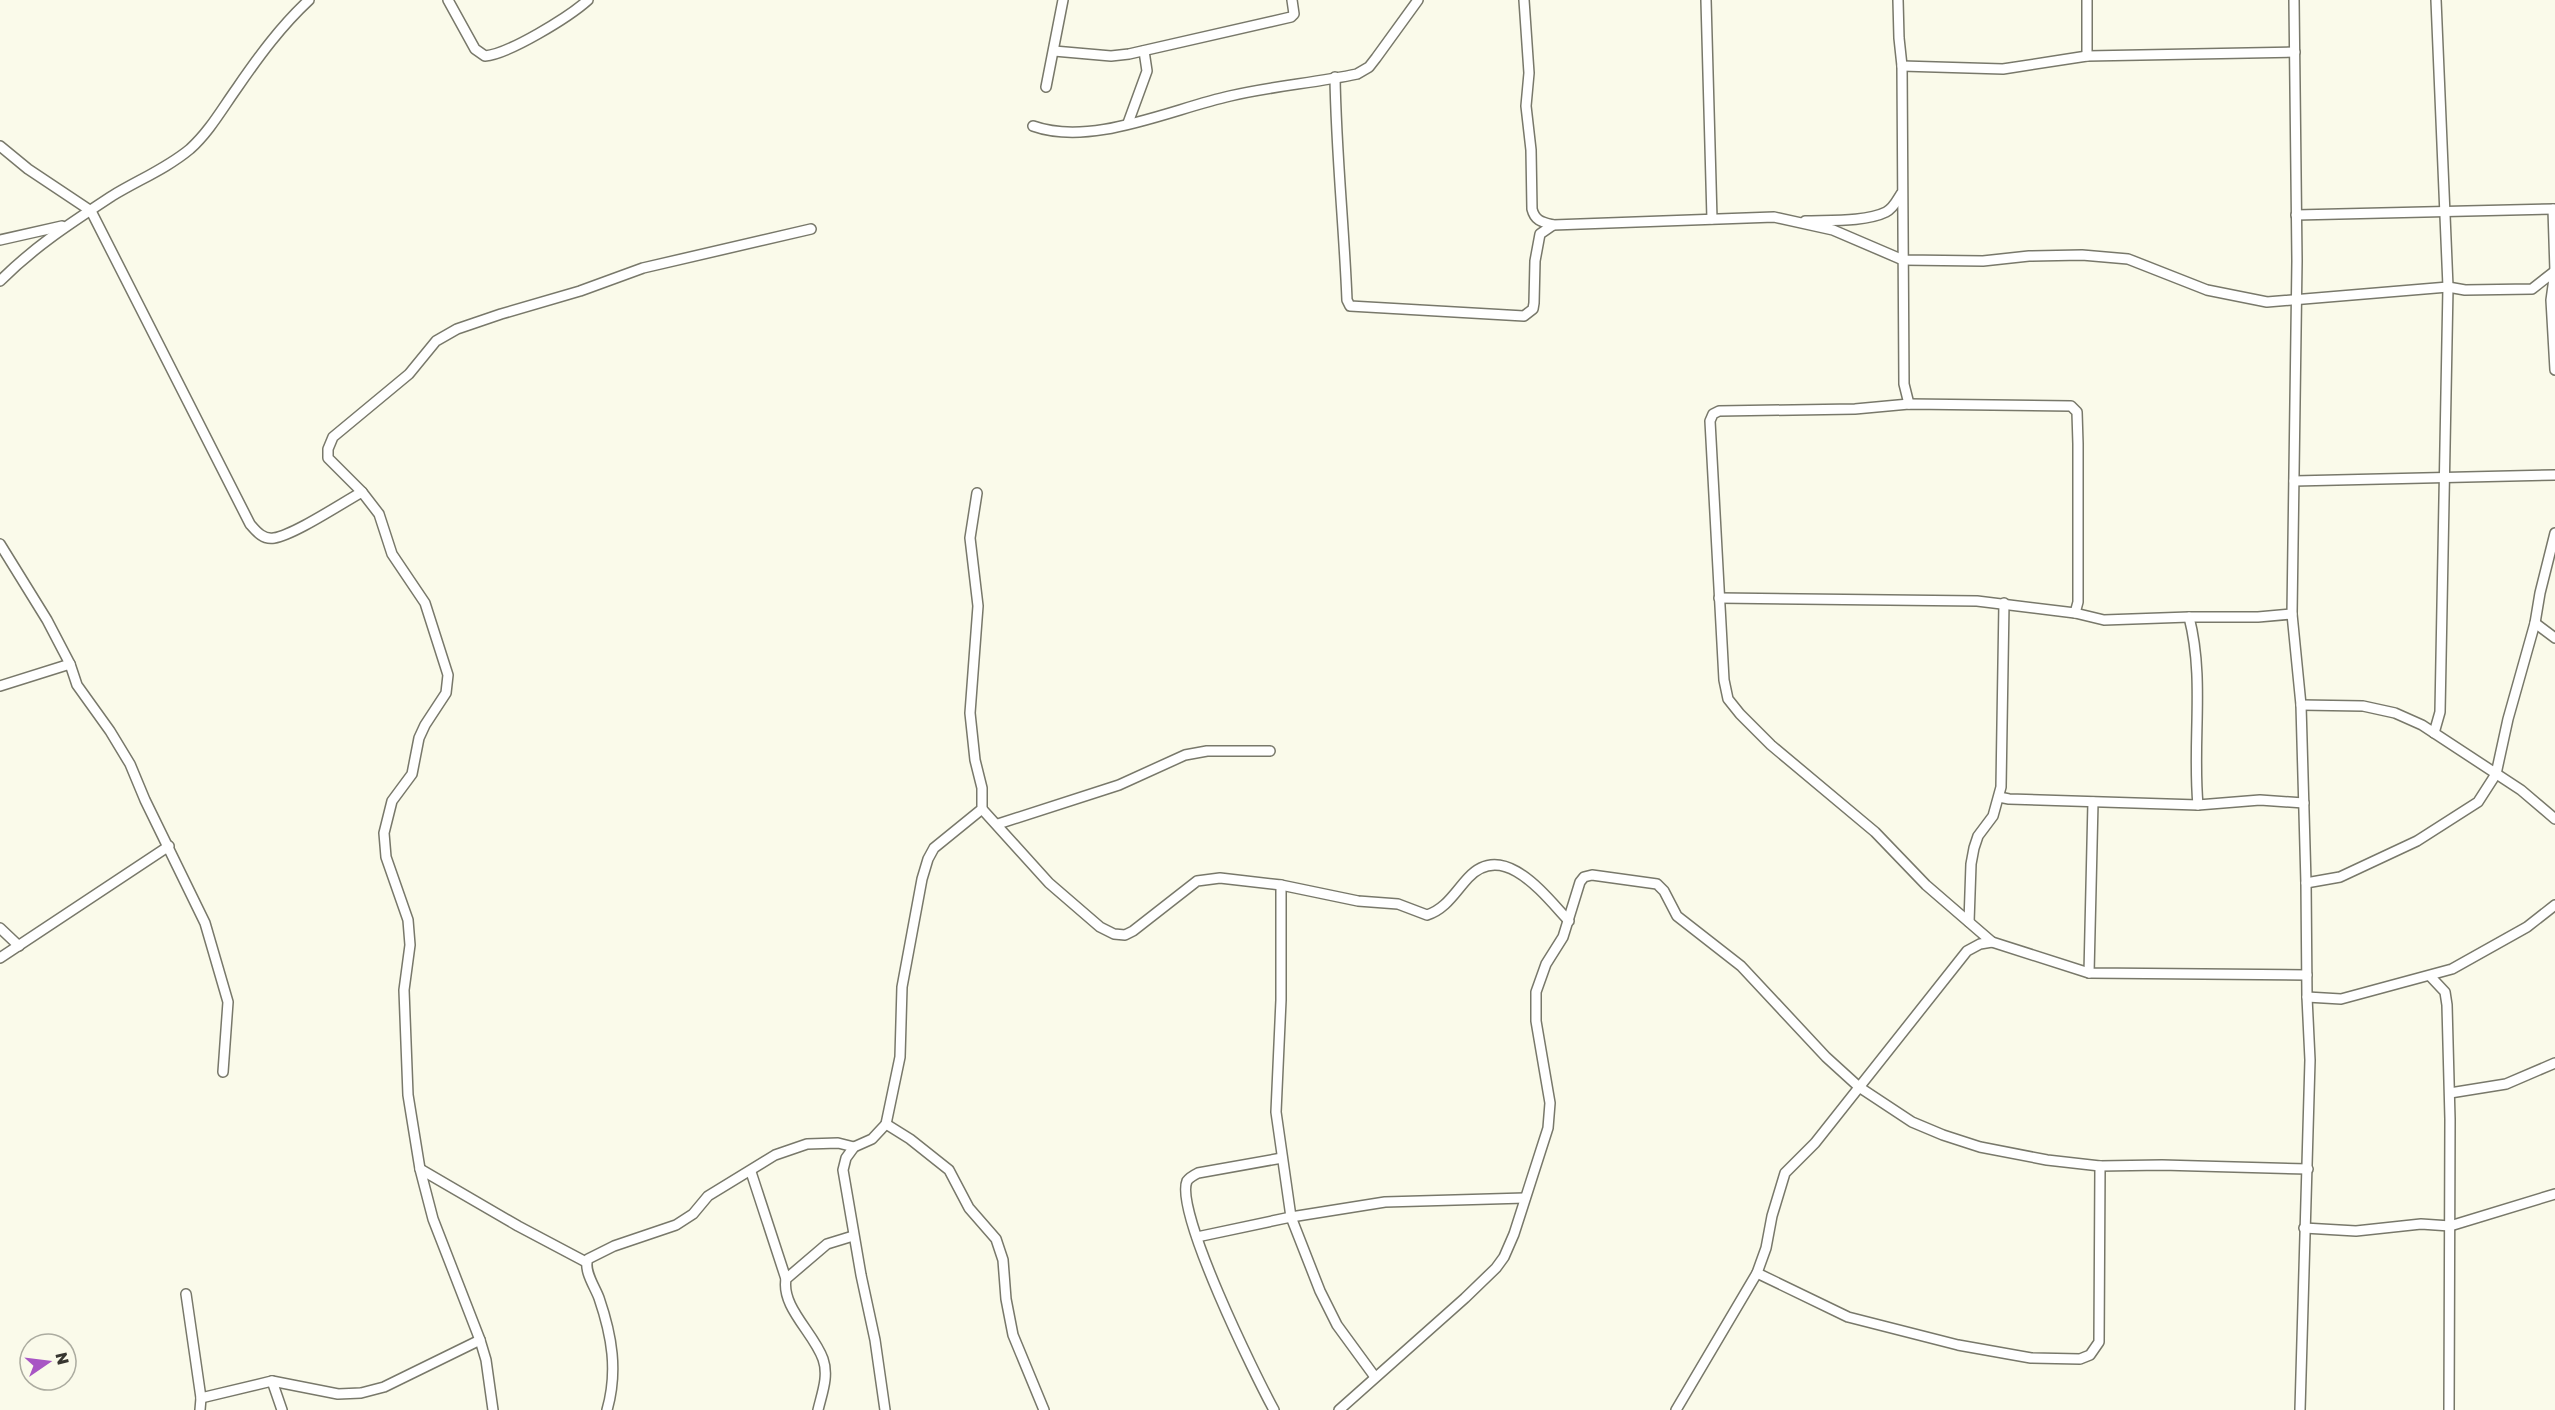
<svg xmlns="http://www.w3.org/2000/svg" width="2555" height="1410" viewBox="0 0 2555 1410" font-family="'Golos Text',sans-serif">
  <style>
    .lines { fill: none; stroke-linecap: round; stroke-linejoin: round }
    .street-casing { stroke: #78786a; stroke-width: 12 }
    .street { stroke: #fff; stroke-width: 9 }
  </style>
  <rect width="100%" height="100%" fill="#fafaea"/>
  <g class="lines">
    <defs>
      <g id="street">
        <path d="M448 0 475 49 485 56C509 54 569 17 588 0"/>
        <path d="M1524 0 1529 73 1526 106 1531 150 1532 209C1535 221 1542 222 1553 225L1774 217 1833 230 1903 260 1983 261 2029 256 2082 255 2128 259 2207 290 2267 302 2448 287 2465 290 2532 289 2555 271"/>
        <path d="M1706 0 1712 219"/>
        <path d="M1898 0 1899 38 1902 66 1904 384 1909 404"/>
        <path d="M2087 0V56"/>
        <path d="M2294 0 2297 261 2292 614 2301 705 2306 883 2307 997 2310 1060 2300 1410"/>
        <path d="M1054 51 1111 56 1129 54 1291 17 1294 14 1292 0"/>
        <path d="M1902 66 2003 69 2087 56 2295 52"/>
        <path d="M1335 77C1336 151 1344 225 1347 300L1350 306 1524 316 1533 309 1534 303 1535 261 1540 234 1553 225"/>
        <path d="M1046 87 1063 0"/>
        <path d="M1128 123 1147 71 1144 51"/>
        <path d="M1033 126C1092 147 1171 109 1230 96 1272 86 1315 83 1357 74L1369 67 1376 58 1418 0"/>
        <path d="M0 146 28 169 91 211 250 524C256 531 263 540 274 538 294 535 342 503 362 492"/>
        <path d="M2553 209 2555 271 2551 300 2555 370"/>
        <path d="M2296 215 2555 209"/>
        <path d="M1805 221C1828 220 1866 222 1886 212 1894 208 1897 200 1901 194"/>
        <path d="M0 240 62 226"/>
        <path d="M0 281C35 246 71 223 112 196 138 180 166 169 190 149 209 132 222 109 237 88 259 56 281 26 309 0"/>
        <path d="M2294 481 2555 475"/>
        <path d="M0 544 47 620 70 664 77 685 110 731 130 764 145 800 205 923 228 1002 223 1072"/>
        <path d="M1719 598 1977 601 2075 613 2104 620 2189 617H2258L2292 614"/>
        <path d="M2075 613 2078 602V444L2077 412 2071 406 1909 404 1855 409 1719 411 1713 414 1710 421 1724 680 1728 699 1740 714 1771 745 1875 832 1926 885 1992 942 2089 973 2307 975"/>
        <path d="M2189 617C2205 679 2192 742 2198 805"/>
        <path d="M2535 623 2555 638"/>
        <path d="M0 686 70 664"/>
        <path d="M2301 705 2363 706 2395 713 2422 725 2521 790 2555 819"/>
        <path d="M2434 733 2440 712 2448 287 2436 0"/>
        <path d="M1999 797 2009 799 2198 805 2260 800 2304 803"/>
        <path d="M982 809 1049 883 1100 927 1114 934 1125 935 1133 931 1197 881 1220 878 1281 885 1358 901 1398 904 1427 915C1446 909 1455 892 1468 878 1504 839 1546 897 1569 921"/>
        <path d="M998 824 1119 785 1185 755 1207 751H1270"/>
        <path d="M2306 883 2340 877 2417 841 2478 802 2496 774 2508 719 2535 623 2540 593 2555 533"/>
        <path d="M1281 885V1000L1276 1112 1291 1217 1320 1291 1337 1325 1375 1377"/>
        <path d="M1969 922 1971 864 1974 848 1978 836 1993 816 2001 787 2004 603"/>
        <path d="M0 928 19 946"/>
        <path d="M0 958 169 846"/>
        <path d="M2089 973 2093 802"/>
        <path d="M2430 976 2445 992 2447 1005 2450 1119 2449 1410"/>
        <path d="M2307 997 2341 999 2452 969 2527 927 2555 905"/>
        <path d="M2450 1093 2506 1084 2555 1063"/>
        <path d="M886 1124 910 1139 949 1170 969 1208 996 1239 1003 1260 1006 1299 1013 1335 1044 1410"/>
        <path d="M420 1169 518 1226 586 1262"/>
        <path d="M751 1172 786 1279"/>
        <path d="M2304 1228 2356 1231 2421 1224 2450 1226 2555 1194"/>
        <path d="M1197 1237 1291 1217 1385 1202 1525 1198"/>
        <path d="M1757 1273 1848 1317 1958 1345 2031 1358 2080 1359 2090 1355 2099 1342 2100 1166"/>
        <path d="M186 1294 201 1398 200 1410"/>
        <path d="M272 1381 282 1410"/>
        <path d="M201 1398 272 1381 338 1394 361 1393 384 1387 480 1340"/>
        <path d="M493 1410 486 1360 480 1340 433 1219 420 1169 408 1095 404 990 410 945 408 920 386 857 384 833 392 801 412 774 419 738 425 725 446 693 448 675 425 603 392 554 379 514 362 492 328 458V449L333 437 409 374 436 341 457 329 501 314 580 291 643 268 811 229"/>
        <path d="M607 1410C618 1371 612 1336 599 1298 595 1287 583 1270 588 1259L614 1246 676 1225 693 1214 708 1196 775 1155 807 1144 838 1143 854 1147"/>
        <path d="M818 1410C822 1393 829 1376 823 1359 814 1333 781 1307 786 1279L827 1244 853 1236"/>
        <path d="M885 1410 875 1340 861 1275 843 1170 846 1158 854 1147 872 1139 886 1124 900 1057 902 987 922 879 928 859 934 848 982 809V788L975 760 970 713 978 606 970 538 977 493"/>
        <path d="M1274 1410C1256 1377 1174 1211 1187 1181 1190 1177 1194 1175 1198 1173L1282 1158"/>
        <path d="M1339 1410 1465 1298 1496 1268 1504 1257 1514 1234 1548 1128 1550 1103 1536 1021V992L1546 964 1563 937 1580 882 1584 877 1592 875 1657 884 1664 891 1677 916 1741 966 1826 1057 1859 1087 1912 1122 1943 1135 1980 1147 2047 1160 2100 1166 2162 1165 2308 1169"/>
        <path d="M1676 1410 1757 1273 1766 1248 1772 1216 1785 1173 1815 1143 1967 951 1980 944 1992 942"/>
      </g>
    </defs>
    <use href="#street" class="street-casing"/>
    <use href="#street" class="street"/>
  </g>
  <g transform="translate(48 1362) rotate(76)"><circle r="28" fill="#fafaea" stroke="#acaca0" stroke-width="1.5"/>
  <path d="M0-4.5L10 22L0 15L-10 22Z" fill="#a855c4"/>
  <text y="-9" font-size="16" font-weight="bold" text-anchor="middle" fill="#373630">N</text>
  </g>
</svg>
